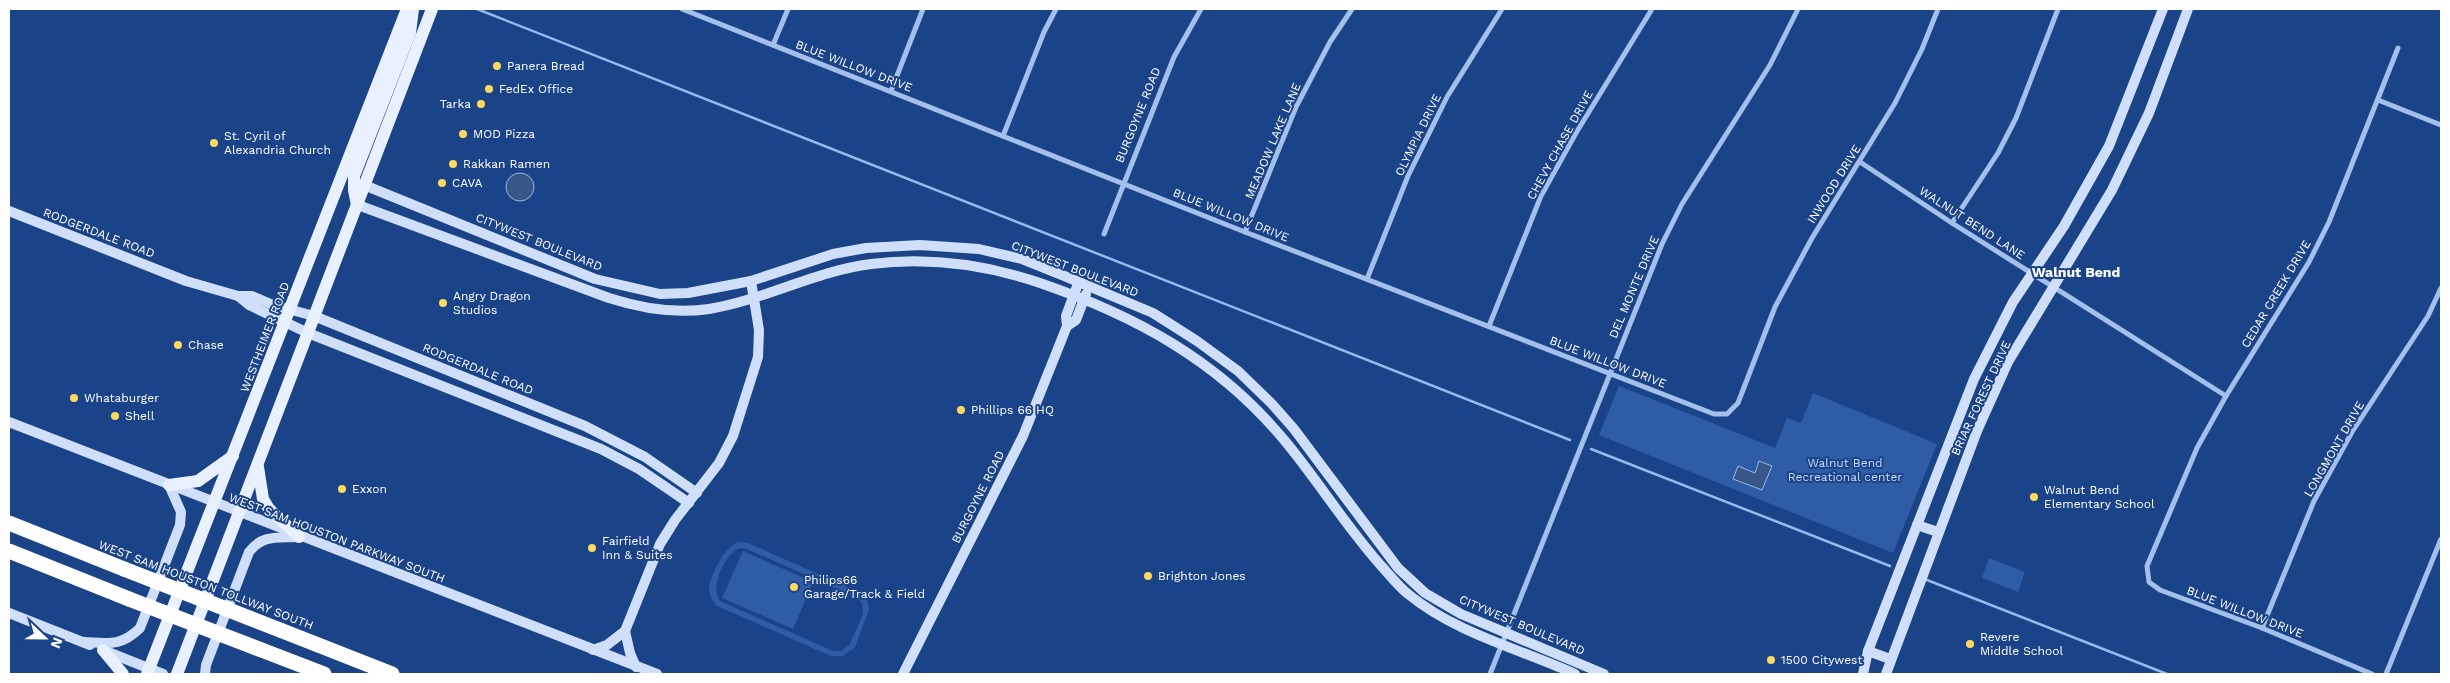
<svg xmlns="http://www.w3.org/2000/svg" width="2450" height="683" viewBox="0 0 2450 683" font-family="'Work Sans',sans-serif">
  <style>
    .green { fill: #2e5da6; fill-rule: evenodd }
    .water { fill: #385688; stroke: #96baee }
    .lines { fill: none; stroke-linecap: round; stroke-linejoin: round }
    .stream { stroke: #96baee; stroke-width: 2.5 }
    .street { stroke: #a3c0ec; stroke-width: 5 }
    .secondary { stroke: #d0dff9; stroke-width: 10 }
    .primary { stroke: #e9f0ff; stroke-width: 12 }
    .highway { stroke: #fff; stroke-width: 15 }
    .highway-bridge { stroke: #fff; stroke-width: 15 }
    .poi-dot { fill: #fed960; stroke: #1b4488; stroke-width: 2 }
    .labels { text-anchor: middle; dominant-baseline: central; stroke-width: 4; stroke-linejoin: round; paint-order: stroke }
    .poi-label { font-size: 12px; fill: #fff; stroke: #1b4488; text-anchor: start }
    .street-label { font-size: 12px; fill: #fff; stroke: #1b4488 }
    .park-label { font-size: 12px; fill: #c9dcf9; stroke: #1b4488 }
    .neighbourhood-label { font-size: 14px; font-weight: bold; fill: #fff; stroke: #1b4488 }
  </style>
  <rect width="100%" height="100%" fill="#1b4488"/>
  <g class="green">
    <path d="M1619 386 1775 448 1787 418 1801 423 1813 393 1937 444 1893 553 1599 435Z"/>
    <path d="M739 542 748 543 861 593 867 600 869 610 855 647 843 656H831L717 606C712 601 709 595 709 588 711 574 725 546 739 542ZM740 548 747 549 858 598 862 603 863 614 850 644 842 651H833L720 601C709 589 725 552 740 548Z"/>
    <path d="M743 551 813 582 793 629 722 598Z"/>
    <path d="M1989 558 2025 572 2018 592 1982 578Z"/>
  </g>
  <g class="water">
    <circle cx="520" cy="187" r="14"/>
    <path d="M1759 461 1772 466 1762 490 1733 479 1738 466 1755 473Z"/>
  </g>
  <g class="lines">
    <g class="stream">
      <path d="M477 9 1570 440"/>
      <path d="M1591 449 1890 566"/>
      <path d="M1927 580 2167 674"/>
    </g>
    <g class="street">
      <path d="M682 9 1245 232 1714 414H1727L1738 403 1775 307 1812 238 1895 103 1922 49 1938 9"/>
      <path d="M773 45 788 9"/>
      <path d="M891 91 923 9"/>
      <path d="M2378 100 2441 125"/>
      <path d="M1003 136 1044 32 1056 9"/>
      <path d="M1860 162 1952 223 2226 396"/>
      <path d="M1952 223 1998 153 2016 118 2058 9"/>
      <path d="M1245 232 1296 107 1330 42 1352 9"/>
      <path d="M1104 234 1174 57 1201 9"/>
      <path d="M1367 279 1408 176 1447 97 1502 9"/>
      <path d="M1489 326 1541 196 1576 133 1652 9"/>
      <path d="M2262 628 2314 501 2352 432 2428 316 2441 288"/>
      <path d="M1490 674 1662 244 1682 204 1770 65 1798 9"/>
      <path d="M2372 674 2262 628 2160 590 2149 582 2147 566 2197 448 2226 396 2309 262 2329 222 2398 48"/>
      <path d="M2386 674 2441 539"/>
    </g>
    <g class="secondary">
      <path d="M364 185 595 279 660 294 688 293 751 281 833 254 866 248 920 245 979 249 1022 259 1062 275 1153 313 1197 341 1238 371 1272 404 1294 429 1398 568 1425 593 1461 614 1604 674"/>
      <path d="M358 205 609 298C640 308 675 314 709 309 764 300 815 271 871 264 928 257 983 264 1037 282 1135 315 1219 361 1285 441 1320 483 1348 530 1385 570 1392 578 1399 587 1408 594 1457 634 1518 648 1575 674"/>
      <path d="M9 211 186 281 238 296H252L273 305 314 316 585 426 645 457 697 493"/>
      <path d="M238 296 249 305 308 333 601 449 639 469 689 503"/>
      <path d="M1067 326 1076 320 1086 294"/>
      <path d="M9 422 657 674"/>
      <path d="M1917 525 1938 532"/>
      <path d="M9 613 90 645"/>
      <path d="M625 631 630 653 636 667"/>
      <path d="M84 642C109 643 120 647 140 628L180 525 181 512 169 485"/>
      <path d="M103 650 163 674"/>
      <path d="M593 650 607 645 625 631 660 544 675 520 719 463 733 436 758 357 759 330 751 281"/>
      <path d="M1868 651 1890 659"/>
      <path d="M205 674 206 665 249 552C262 535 276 538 296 537"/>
      <path d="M903 674 1023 436 1067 326 1066 316 1079 281"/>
      <path d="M1863 674 1868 651 1974 379 2013 302 2064 226 2109 146 2163 9"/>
      <path d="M1886 674 1977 431 2008 362 2112 190 2149 113 2188 9"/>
    </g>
    <g class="primary">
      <path d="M357 205 354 190V176L410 33 413 9"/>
      <path d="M258 467 263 499 269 509 299 537"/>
      <path d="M169 485 198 481 233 456"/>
      <path d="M103 650 123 674"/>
      <path d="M147 674C233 452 322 231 407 9"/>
      <path d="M177 674 432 9"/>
    </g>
    <g class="highway">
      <path d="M9 523 124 569"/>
      <path d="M9 551 129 599"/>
      <path d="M280 630 392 674"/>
      <path d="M259 649 324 674"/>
    </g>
    <g class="highway-bridge">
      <path d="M124 569 280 630"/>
      <path d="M129 599 259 649"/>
    </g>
  </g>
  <g class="poi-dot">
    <circle cx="497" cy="66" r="5"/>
    <circle cx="489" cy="89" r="5"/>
    <circle cx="481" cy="104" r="5"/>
    <circle cx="463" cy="134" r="5"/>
    <circle cx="214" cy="143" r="5"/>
    <circle cx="453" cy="164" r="5"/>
    <circle cx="442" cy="183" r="5"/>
    <circle cx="443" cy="303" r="5"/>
    <circle cx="178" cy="345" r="5"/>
    <circle cx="74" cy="398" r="5"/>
    <circle cx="961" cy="410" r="5"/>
    <circle cx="115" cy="416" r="5"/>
    <circle cx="342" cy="489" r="5"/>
    <circle cx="2034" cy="497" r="5"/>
    <circle cx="592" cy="548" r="5"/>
    <circle cx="1148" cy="576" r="5"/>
    <circle cx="794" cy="587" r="5"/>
    <circle cx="1970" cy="644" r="5"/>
    <circle cx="1771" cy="660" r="5"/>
  </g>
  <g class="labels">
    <g class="poi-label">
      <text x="507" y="66">Panera Bread</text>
      <text x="499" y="89">FedEx Office</text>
      <text x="471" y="104" text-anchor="end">Tarka</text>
      <text x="473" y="134">MOD Pizza</text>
      <text x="224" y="136">St. Cyril of<tspan x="224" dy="14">Alexandria Church</tspan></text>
      <text x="463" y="164">Rakkan Ramen</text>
      <text x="452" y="183">CAVA</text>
      <text x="453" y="296">Angry Dragon<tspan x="453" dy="14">Studios</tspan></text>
      <text x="188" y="345">Chase</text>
      <text x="84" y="398">Whataburger</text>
      <text x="971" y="410">Phillips 66 HQ</text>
      <text x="125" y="416">Shell</text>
      <text x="352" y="489">Exxon</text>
      <text x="2044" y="490">Walnut Bend<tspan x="2044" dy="14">Elementary School</tspan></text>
      <text x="602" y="541">Fairfield<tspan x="602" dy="14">Inn &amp; Suites</tspan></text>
      <text x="1158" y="576">Brighton Jones</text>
      <text x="804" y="580">Philips66<tspan x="804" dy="14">Garage/Track &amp; Field</tspan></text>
      <text x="1980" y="637">Revere<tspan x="1980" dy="14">Middle School</tspan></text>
      <text x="1781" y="660">1500 Citywest</text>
    </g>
    <g class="street-label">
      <text transform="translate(854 66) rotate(21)">BLUE WILLOW DRIVE</text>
      <text transform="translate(1138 115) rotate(-68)">BURGOYNE ROAD</text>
      <text transform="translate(1418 135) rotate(-64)">OLYMPIA DRIVE</text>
      <text transform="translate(1273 141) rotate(-67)">MEADOW LAKE LANE</text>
      <text transform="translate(1560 145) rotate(-61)">CHEVY CHASE DRIVE</text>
      <text transform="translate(1834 184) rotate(-58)">INWOOD DRIVE</text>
      <text transform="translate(1231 215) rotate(22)">BLUE WILLOW DRIVE</text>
      <text transform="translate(1972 223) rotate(33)">WALNUT BEND LANE</text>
      <text transform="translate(99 233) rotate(21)">RODGERDALE ROAD</text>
      <text transform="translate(539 242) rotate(22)">CITYWEST BOULEVARD</text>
      <text transform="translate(1075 269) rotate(21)">CITYWEST BOULEVARD</text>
      <text transform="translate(1634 287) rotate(-67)">DEL MONTE DRIVE</text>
      <text transform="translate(2276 294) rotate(-59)">CEDAR CREEK DRIVE</text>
      <text transform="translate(265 337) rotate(-69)">WESTHEIMER ROAD</text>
      <text transform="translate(1608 362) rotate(21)">BLUE WILLOW DRIVE</text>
      <text transform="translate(478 369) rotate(22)">RODGERDALE ROAD</text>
      <text transform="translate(1981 398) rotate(-65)">BRIAR FOREST DRIVE</text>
      <text transform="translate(2334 449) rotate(-60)">LONGMONT DRIVE</text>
      <text transform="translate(978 497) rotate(-63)">BURGOYNE ROAD</text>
      <text transform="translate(337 538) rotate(21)">WEST SAM HOUSTON PARKWAY SOUTH</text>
      <text transform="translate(206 585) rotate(21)">WEST SAM HOUSTON TOLLWAY SOUTH</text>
      <text transform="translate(2245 612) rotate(21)">BLUE WILLOW DRIVE</text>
      <text transform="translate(1522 625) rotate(23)">CITYWEST BOULEVARD</text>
    </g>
    <g class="park-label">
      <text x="1845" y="463">Walnut Bend<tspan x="1845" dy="14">Recreational center</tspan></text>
    </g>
    <g class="neighbourhood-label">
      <text x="2076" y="272">Walnut Bend</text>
    </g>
  </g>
  <rect width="2450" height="683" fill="none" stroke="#ffffff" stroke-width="20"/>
  <g transform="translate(45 638) rotate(112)" stroke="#1b4488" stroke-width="4" paint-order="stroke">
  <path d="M0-4L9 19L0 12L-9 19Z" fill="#ffffff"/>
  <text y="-8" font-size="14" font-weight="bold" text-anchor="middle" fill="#ffffff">N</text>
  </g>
</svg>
